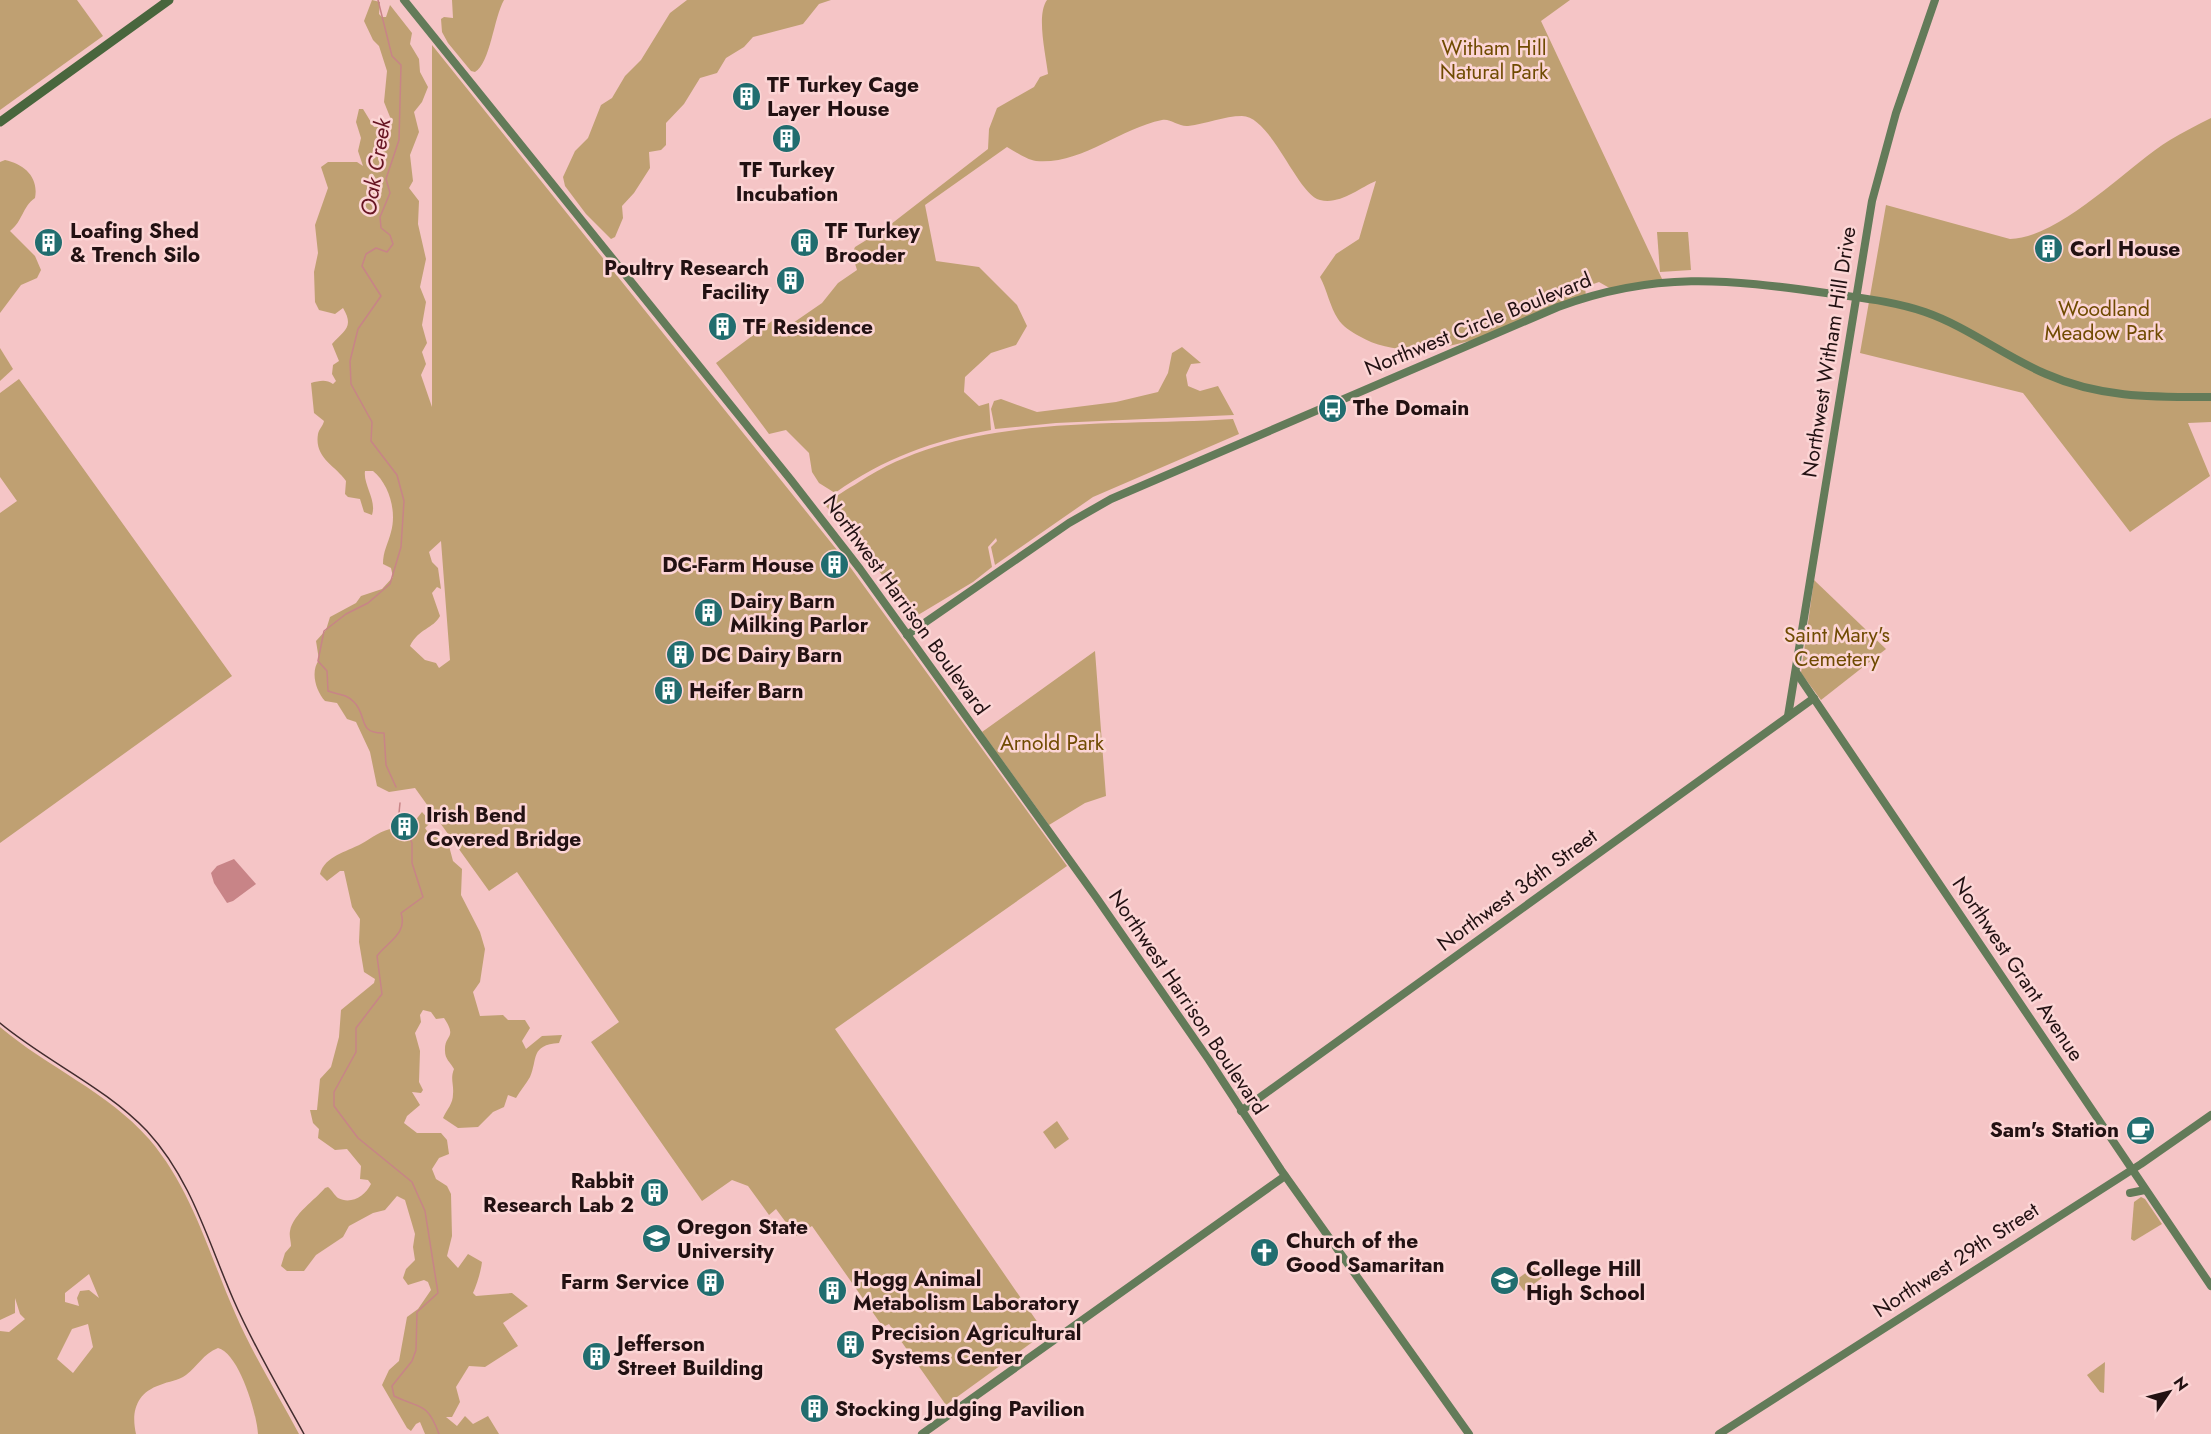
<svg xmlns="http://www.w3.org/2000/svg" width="2211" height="1434" viewBox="0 0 2211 1434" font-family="Jost,sans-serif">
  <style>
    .green { fill: #bfa072; fill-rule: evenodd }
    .water { fill: #c88487 }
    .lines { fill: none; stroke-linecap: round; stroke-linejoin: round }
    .stream { stroke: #c88487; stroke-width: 1.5 }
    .secondary { stroke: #637b59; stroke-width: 8 }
    .primary { stroke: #49663d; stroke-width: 9 }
    .rail { stroke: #432d2e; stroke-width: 1.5 }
    .labels { text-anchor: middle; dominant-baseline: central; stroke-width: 5; stroke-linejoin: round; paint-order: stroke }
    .park-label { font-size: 21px; fill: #6f4b02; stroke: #fcd5d5 }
    .poi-label { font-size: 21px; font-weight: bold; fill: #221112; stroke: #fcd5d5; text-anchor: start }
    .street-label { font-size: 21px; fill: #221112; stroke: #fcd5d5 }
    .water-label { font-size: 22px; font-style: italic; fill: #671522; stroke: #fcd5d5 }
  </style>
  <rect width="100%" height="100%" fill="#f5c5c6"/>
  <g class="green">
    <path d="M0 0H77L103 36 0 110Z"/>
    <path d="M372 0 380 2 379 14 382 17H386L390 5 412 33 410 44 419 59 420 72 428 87 422 102 414 112 419 132 410 155 413 181 409 188 419 201 418 224 426 259 420 287 426 302 422 325 427 343 422 352 426 364 421 375 432 407V45L845 560 1067 866 835 1029 1045 1333 946 1405 889 1324 883 1327 812 1226 796 1236 776 1209 769 1215 748 1186 732 1180 702 1201 591 1042 619 1022 517 872 489 891 415 788 389 792 377 786 370 752 356 722 347 719 337 703 325 701C316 691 310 672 319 660L316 641 326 630 330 617 356 603 361 596 382 589 393 577 391 568 383 564C383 551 388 544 391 532 397 511 389 484 373 471H365C363 485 377 500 372 515L364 512 360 499 348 497 345 494 346 481C335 465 314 458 318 434 319 429 323 426 324 421L314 413 311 383C319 381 326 379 333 384L336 381 332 374 333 365 339 361 332 344C343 331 355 328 343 308L335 314 319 310 315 302 314 272 318 253 315 225 328 188 321 167 328 162H357L363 166 358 151 361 138 356 122 359 109H363L374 127 390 126 392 122 384 102 387 71 379 46 373 40 364 21ZM441 541 450 660 439 668 436 663 425 660 410 646C419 628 433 629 440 616L432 593 437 587 441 589 438 568 432 562 429 552Z"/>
    <path d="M452 0H504C494 17 490 64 475 72L471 71 448 43 442 32 441 19 444 17 453 18Z"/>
    <path d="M687 0H831L819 4 803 24 753 37 744 47 726 58 717 73 700 78 684 104 666 123V145L661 150 649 152 650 168 634 193 622 206 623 218 615 237 611 239 586 214 565 186 563 177 575 151 588 138 601 105 612 98 625 76 641 60 670 13Z"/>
    <path d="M1047 0H1570L1541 21 1663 281 1613 290 1599 282 1585 287 1586 297C1525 322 1423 374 1359 336 1352 332 1342 326 1338 319 1330 307 1327 290 1320 277L1336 254 1359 239 1376 181C1359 188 1340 205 1320 200 1297 194 1271 116 1242 116 1224 116 1206 124 1188 126 1179 127 1170 118 1162 120 1119 129 1081 165 1036 161 1027 160 1016 152 1007 147L925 205 936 261 979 267 1017 305 1027 326 1016 345 991 353 965 377 964 392 979 406 989 403 991 430C935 440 882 459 835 493L819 483 812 472 809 453 786 430 769 434 716 363 772 321 793 323 822 303 838 283 857 270 852 254 855 247 886 228 988 149 989 129 997 108 1034 87 1040 77 1048 74C1046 55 1036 15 1047 0Z"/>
    <path d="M2211 118V422L2188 423 2210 476 2130 532 2023 393 1860 353 1886 205 2010 239C2062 237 2125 168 2170 140 2183 132 2197 125 2211 118Z"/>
    <path d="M5 160C24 164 39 177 35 198 22 207 23 221 10 231L35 256 41 270 37 278 21 285 0 313V162Z"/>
    <path d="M1657 232H1688L1691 270 1660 272Z"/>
    <path d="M1182 347 1201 363 1191 364 1186 375 1188 386 1200 391 1218 386 1234 415 1056 423 995 429 991 409 994 401 1001 399 1037 412 1116 402 1158 392 1168 373 1172 353Z"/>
    <path d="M0 348 13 369 0 381Z"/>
    <path d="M19 379 232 676 0 843V513L17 501 0 477V393Z"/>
    <path d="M1233 419 1239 434 1093 497 995 565 991 547 997 541 996 538 988 547 992 567 973 582 913 618 848 528 840 523 826 506C834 496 848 489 859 482 965 412 1112 427 1233 419Z"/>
    <path d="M1814 580 1886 649 1821 700 1801 673Z"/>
    <path d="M1095 651 1106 796 1085 803 1049 825 982 732Z"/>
    <path d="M422 812 431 822 425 828 427 831 437 834 441 842 449 846 453 861 462 869 461 895 480 932 485 949 480 982 473 992 480 1016 503 1015 508 1020H525L530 1028 522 1041 526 1049 542 1036 562 1035 559 1043C530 1045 538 1059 530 1077 526 1084 520 1091 516 1098L508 1095 504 1107 493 1112 478 1127 458 1128 443 1118C447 1109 453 1104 453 1094 454 1084 450 1079 454 1069 450 1062 445 1059 445 1051 444 1034 458 1039 444 1018L436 1019 431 1012 423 1010 420 1015 421 1022 415 1033 420 1051 419 1082 423 1090 421 1093 412 1092 420 1105 407 1116 404 1123 417 1133H441L447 1140 449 1154 439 1158 432 1169 436 1179 447 1186 451 1194 452 1236 447 1256 458 1268 468 1254 482 1262C481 1271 477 1284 473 1293L476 1296 512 1293 528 1306 503 1323 518 1346 485 1367 469 1366 456 1387 460 1402 452 1417H446L457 1426 465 1416 473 1424 488 1416 499 1434H425L420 1422 416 1424 411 1431 407 1428 382 1385 389 1370 399 1361 407 1317 418 1309 431 1290 428 1282 424 1280 408 1285 403 1278 406 1269 415 1260 413 1247 415 1234 405 1200 397 1196 385 1210 373 1213 349 1226 343 1237 316 1255 304 1271H287L281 1266 285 1253 291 1246C291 1241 289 1236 290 1231 293 1214 315 1200 325 1188L328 1187C332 1190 335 1196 338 1198 351 1205 365 1196 371 1184L368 1180 360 1179 361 1166 347 1149 335 1150 318 1138 319 1129 313 1123 310 1110H317L320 1079 331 1067 339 1037 341 1010 374 983 375 979 364 972 359 942 360 919 352 907 344 871H340L327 881 320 874C325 856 346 852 361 844 372 838 381 830 395 828 399 828 402 832 407 831Z"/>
    <path d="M0 1027C47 1067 108 1092 149 1139 192 1189 209 1254 235 1313 253 1355 278 1394 299 1434H258C257 1414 239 1353 218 1348 203 1354 198 1366 186 1375 178 1381 169 1381 160 1385 136 1393 131 1412 136 1434H0V1331L9 1332 25 1319 20 1314 15 1298V1313L0 1320ZM89 1274 99 1298 89 1290 80 1291 77 1298 79 1306 65 1302V1293ZM88 1324 93 1347 73 1373 57 1359 72 1329Z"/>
    <path d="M1057 1121 1069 1139 1055 1149 1043 1132Z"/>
    <path d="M2141 1197 2145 1199 2162 1224 2134 1241 2131 1239 2134 1202Z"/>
    <path d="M1534 1267 1542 1278 1524 1291 1516 1280Z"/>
    <path d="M2105 1362 2104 1393 2100 1392 2087 1375Z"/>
  </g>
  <path class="water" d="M234 859 256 884 233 901 227 903 214 883 211 873 217 866Z"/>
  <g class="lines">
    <g class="stream">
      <path d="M378 0 392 56 401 65 399 140 386 179 390 193 380 217 381 228 390 235 393 244 387 252 376 248 366 254 362 266 381 296 358 329 350 361 351 384 372 422 371 441 397 475 404 501 401 547 390 584 368 603 346 614 324 631 318 661 327 671 328 691C338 695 345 693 354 702 368 716 357 734 384 733L386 765 396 787"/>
      <path d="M400 803 399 813 412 843V863L423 897 401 913C408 934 387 942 377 956L382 994 356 1028V1052L334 1092V1106L358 1138 412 1182 425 1211 438 1293 417 1312 416 1350 412 1361 392 1386 394 1396C420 1409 427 1401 439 1434"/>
    </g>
    <g class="secondary">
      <path d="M404 0 791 480 860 569 1096 897 1209 1060 1281 1170 1469 1434"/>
      <path d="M907 635 1069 523 1111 499 1558 307C1655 271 1727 279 1826 293 1860 298 1893 301 1925 312 1968 327 2004 356 2046 374 2100 398 2153 397 2211 397"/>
      <path d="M1796 672 2211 1286"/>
      <path d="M1788 716 1872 201 1896 113 1935 0"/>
      <path d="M1241 1111 1814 698"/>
      <path d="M2130 1193 2145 1190"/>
      <path d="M922 1434 1285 1176"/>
      <path d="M1719 1434 2141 1164 2211 1115"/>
    </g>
    <path class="primary" d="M0 122 169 0"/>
    <path class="rail" d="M0 1023C47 1062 105 1087 147 1131 192 1180 208 1242 234 1301 254 1347 280 1390 304 1434"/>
  </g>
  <defs>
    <symbol id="building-disc" viewBox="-11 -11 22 22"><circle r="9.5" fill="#216d6f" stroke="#fcd5d5"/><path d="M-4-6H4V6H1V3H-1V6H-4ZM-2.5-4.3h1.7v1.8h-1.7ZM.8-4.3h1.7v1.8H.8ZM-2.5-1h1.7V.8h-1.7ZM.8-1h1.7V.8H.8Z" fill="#fff"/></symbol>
    <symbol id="bus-disc" viewBox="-11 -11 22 22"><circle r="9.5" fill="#216d6f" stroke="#fcd5d5"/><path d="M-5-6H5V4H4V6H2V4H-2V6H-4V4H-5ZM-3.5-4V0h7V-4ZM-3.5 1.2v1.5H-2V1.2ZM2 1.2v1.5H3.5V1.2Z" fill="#fff"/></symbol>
    <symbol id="cafe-disc" viewBox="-11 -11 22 22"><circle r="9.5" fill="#216d6f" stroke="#fcd5d5"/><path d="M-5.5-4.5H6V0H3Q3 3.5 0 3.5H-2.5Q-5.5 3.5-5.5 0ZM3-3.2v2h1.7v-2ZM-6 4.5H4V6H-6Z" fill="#fff"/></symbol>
    <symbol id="university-disc" viewBox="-11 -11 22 22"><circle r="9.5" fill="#216d6f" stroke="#fcd5d5"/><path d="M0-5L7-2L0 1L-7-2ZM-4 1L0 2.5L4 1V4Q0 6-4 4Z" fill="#fff"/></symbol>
    <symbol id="church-disc" viewBox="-11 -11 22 22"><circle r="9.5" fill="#216d6f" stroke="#fcd5d5"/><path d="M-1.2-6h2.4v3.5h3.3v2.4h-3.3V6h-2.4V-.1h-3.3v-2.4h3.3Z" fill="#fff"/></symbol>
    <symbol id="school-disc" viewBox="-11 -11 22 22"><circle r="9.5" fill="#216d6f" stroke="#fcd5d5"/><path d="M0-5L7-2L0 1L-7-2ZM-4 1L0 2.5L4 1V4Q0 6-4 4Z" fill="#fff"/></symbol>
  </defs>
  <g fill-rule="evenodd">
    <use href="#building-disc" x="730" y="80" width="33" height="33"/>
    <use href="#building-disc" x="770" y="122" width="33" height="33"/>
    <use href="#building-disc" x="32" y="226" width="33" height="33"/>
    <use href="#building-disc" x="788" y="226" width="33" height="33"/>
    <use href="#building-disc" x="2032" y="232" width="33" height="33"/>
    <use href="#building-disc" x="774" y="264" width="33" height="33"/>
    <use href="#building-disc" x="706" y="310" width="33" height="33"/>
    <use href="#bus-disc" x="1316" y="392" width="33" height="33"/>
    <use href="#building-disc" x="818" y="548" width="33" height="33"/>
    <use href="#building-disc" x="692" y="596" width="33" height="33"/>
    <use href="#building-disc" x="664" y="638" width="33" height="33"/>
    <use href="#building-disc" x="652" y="674" width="33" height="33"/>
    <use href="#building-disc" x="388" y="810" width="33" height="33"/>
    <use href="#cafe-disc" x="2124" y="1114" width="33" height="33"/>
    <use href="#building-disc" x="638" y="1176" width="33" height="33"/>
    <use href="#university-disc" x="640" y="1222" width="33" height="33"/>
    <use href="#church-disc" x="1248" y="1236" width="33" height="33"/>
    <use href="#school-disc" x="1488" y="1264" width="33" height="33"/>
    <use href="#building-disc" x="694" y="1266" width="33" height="33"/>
    <use href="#building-disc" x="816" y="1274" width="33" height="33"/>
    <use href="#building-disc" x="834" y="1328" width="33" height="33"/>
    <use href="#building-disc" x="580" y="1340" width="33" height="33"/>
    <use href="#building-disc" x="798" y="1392" width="33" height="33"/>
  </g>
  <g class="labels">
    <g class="park-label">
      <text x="1494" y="48">Witham Hill<tspan x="1494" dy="24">Natural Park</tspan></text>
      <text x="2104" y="309">Woodland<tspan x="2104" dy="24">Meadow Park</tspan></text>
      <text x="1837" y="635">Saint Mary's<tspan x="1837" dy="24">Cemetery</tspan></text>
      <text x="1052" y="743">Arnold Park</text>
    </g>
    <g class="poi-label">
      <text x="767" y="85">TF Turkey Cage<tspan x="767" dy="24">Layer House</tspan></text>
      <text x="787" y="170" text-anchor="middle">TF Turkey<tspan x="787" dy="24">Incubation</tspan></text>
      <text x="70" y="231">Loafing Shed<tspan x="70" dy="24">&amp; Trench Silo</tspan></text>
      <text x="825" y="231">TF Turkey<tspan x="825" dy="24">Brooder</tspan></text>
      <text x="2070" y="249">Corl House</text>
      <text x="769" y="268" text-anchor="end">Poultry Research<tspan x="769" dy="24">Facility</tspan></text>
      <text x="743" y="327">TF Residence</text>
      <text x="1353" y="408">The Domain</text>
      <text x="814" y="565" text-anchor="end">DC-Farm House</text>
      <text x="730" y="601">Dairy Barn<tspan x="730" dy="24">Milking Parlor</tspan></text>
      <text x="701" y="655">DC Dairy Barn</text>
      <text x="689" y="691">Heifer Barn</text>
      <text x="426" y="815">Irish Bend<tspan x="426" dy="24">Covered Bridge</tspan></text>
      <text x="2119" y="1130" text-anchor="end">Sam's Station</text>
      <text x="634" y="1181" text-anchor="end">Rabbit<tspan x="634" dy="24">Research Lab 2</tspan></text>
      <text x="677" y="1227">Oregon State<tspan x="677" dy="24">University</tspan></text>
      <text x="1286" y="1241">Church of the<tspan x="1286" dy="24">Good Samaritan</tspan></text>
      <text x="1526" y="1269">College Hill<tspan x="1526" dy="24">High School</tspan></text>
      <text x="853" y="1279">Hogg Animal<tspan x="853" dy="24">Metabolism Laboratory</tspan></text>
      <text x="689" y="1282" text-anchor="end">Farm Service</text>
      <text x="871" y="1333">Precision Agricultural<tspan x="871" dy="24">Systems Center</tspan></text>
      <text x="617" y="1344">Jefferson<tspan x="617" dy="24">Street Building</tspan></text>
      <text x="835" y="1409">Stocking Judging Pavilion</text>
    </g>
    <g class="street-label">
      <text transform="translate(1478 324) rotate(-22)">Northwest Circle Boulevard</text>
      <text transform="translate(1829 352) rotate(-81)">Northwest Witham Hill Drive</text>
      <text transform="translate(906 605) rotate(54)">Northwest Harrison Boulevard</text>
      <text transform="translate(1517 890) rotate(-36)">Northwest 36th Street</text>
      <text transform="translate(2018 969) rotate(56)">Northwest Grant Avenue</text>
      <text transform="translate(1188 1002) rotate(56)">Northwest Harrison Boulevard</text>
      <text transform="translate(1956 1260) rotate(-33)">Northwest 29th Street</text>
    </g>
    <g class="water-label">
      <text transform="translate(375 167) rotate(-81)">Oak Creek</text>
    </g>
  </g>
  <g transform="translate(2169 1392) rotate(55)" stroke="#fcd5d5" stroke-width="4.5" paint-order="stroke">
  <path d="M0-4.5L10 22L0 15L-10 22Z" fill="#221112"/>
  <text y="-9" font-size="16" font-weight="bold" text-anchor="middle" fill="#221112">N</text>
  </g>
</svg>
